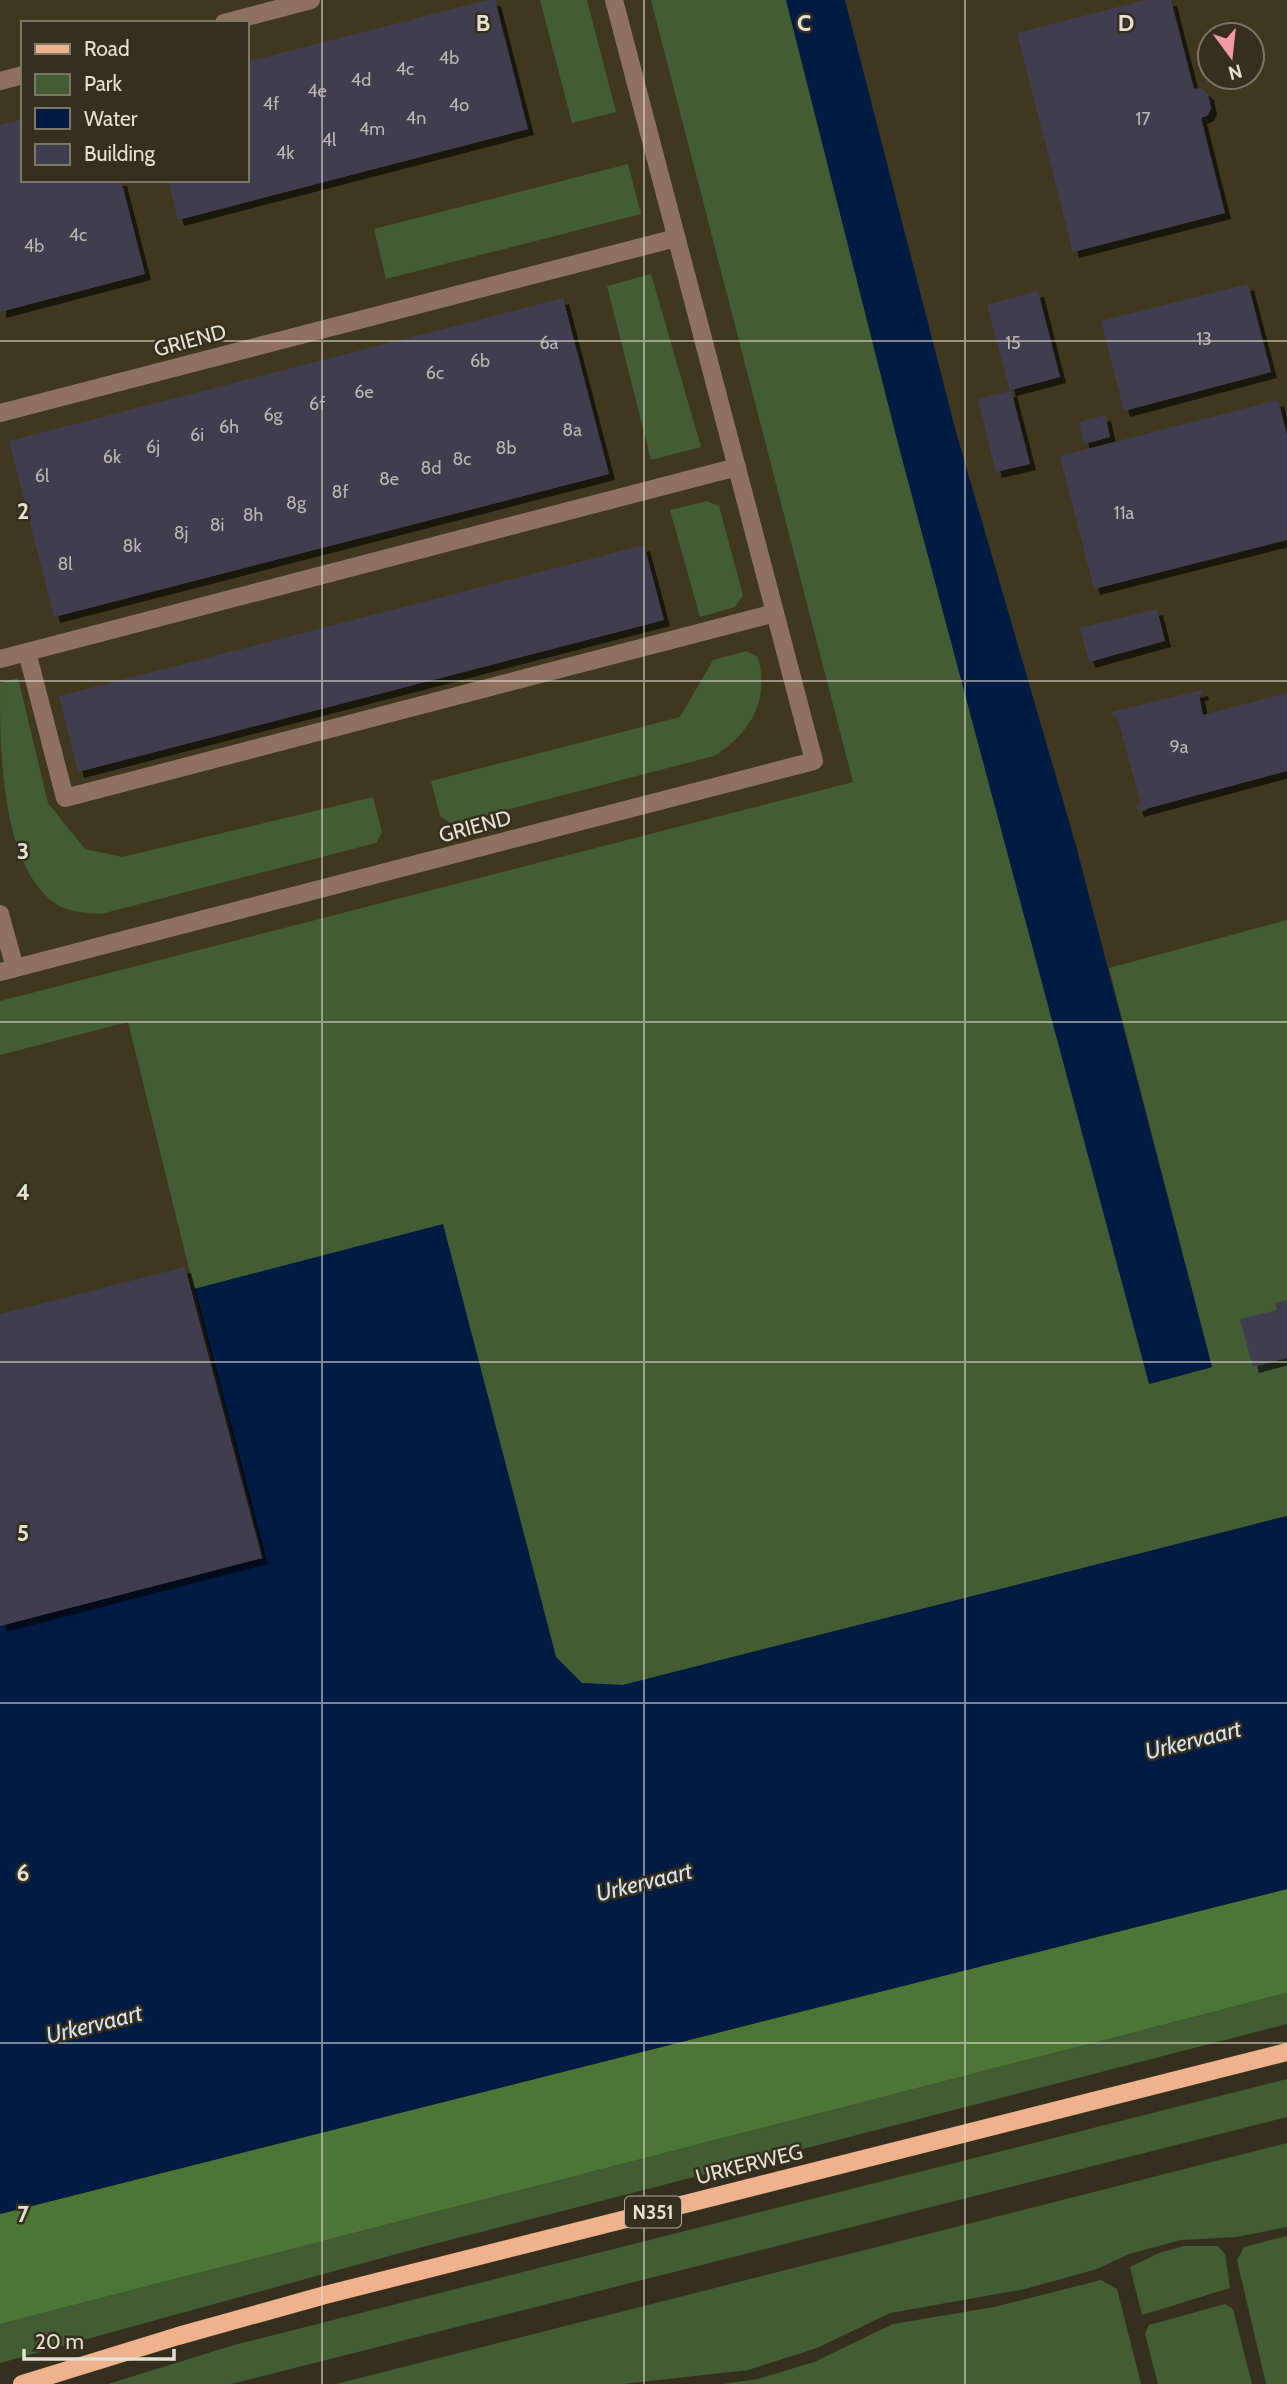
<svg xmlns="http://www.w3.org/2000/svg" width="1287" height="2384" viewBox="0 0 1287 2384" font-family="Cabin,sans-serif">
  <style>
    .built { fill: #3f381e; fill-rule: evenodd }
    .green { fill: #425c34 }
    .forest { fill: #4c7536 }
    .water { fill: #021b43 }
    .building { fill: #403d50; filter: url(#shadow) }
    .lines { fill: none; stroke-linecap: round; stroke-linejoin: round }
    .minor { stroke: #8f715f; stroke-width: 18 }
    .major { stroke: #efb28c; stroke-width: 18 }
    .grid { fill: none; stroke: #e3e0d4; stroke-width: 2; stroke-opacity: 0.55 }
    .labels { text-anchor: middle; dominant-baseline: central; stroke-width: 5; stroke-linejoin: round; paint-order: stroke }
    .number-label { font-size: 18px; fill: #bab7b3 }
    .shield { fill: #35301d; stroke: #afab9d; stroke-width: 2 }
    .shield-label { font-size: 19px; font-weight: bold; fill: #e3e0d4 }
    .street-label { font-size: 21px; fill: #e3e0d4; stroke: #35301d }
    .water-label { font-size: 23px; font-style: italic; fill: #d5e1f2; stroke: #35301d }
    .grid-label { font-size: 23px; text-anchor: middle; font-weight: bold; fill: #e3e0d4; stroke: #35301d; stroke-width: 5; stroke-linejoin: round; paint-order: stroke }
  </style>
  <defs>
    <filter id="shadow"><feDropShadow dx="6" dy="6" stdDeviation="0" flood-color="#0009"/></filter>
  </defs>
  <rect width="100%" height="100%" fill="#35301d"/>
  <path class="built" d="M0 0H1287V1626L0 1832ZM23 23H247V180H23ZM1210 35H1252V77H1210Z"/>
  <g class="green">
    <path d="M540 0H587L616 112 572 123Z"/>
    <path d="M651 0H786L899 447 1150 1384 1212 1367 1109 968 1287 920V1516L623 1685 582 1683 556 1657 443 1225 194 1289 128 1022 0 1055V1001L853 782Z"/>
    <path d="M628 164 641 214 386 279 374 229Z"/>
    <path d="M651 274 701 447 651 460 607 286Z"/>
    <path d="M707 501 719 506 743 595 735 607 700 617 670 510Z"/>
    <path d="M746 651 758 657C770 701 750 733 714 756L452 824 440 816 431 781 680 717 713 660Z"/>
    <path d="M18 678 48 803 85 849 122 857 373 797 382 832 376 843 101 914C87 913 72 912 59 906 0 870 0 748 0 683Z"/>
    <path d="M1287 1993V2024L411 2250 0 2363V2324Z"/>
    <path d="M1287 2079V2117L231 2384H108L234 2345Z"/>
    <path d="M1287 2143V2227L1236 2237 1181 2240 1129 2254 1097 2269 1025 2289 890 2313 817 2348 748 2370 623 2384H336Z"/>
    <path d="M1287 2236V2384H1266L1237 2260 1244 2247Z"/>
    <path d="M1184 2246H1218L1225 2254 1230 2288 1142 2315 1130 2267 1159 2253Z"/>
    <path d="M1101 2280 1117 2289 1141 2384H723L758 2379 814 2362 893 2324 994 2307Z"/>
    <path d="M1225 2304 1233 2309 1252 2384H1158L1145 2334 1149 2325Z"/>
  </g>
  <path class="forest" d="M1287 1889V1993L0 2324V2214Z"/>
  <g class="water">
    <path d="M786 0H845L956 432 1075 842 1212 1367 1149 1384 899 447Z"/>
    <path d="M443 1224 556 1657 582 1683 623 1685 1287 1516V1889L0 2214V1626L264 1558 194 1289Z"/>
  </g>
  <g class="building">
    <path d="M487 0H495L528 129 178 220 168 180H247V62Z"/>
    <path d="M1145 0H1171L1194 89 1201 88 1208 94 1211 108 1208 115 1201 118 1225 213 1073 252 1017 33Z"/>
    <path d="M23 119V180H121L145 274 0 312V125Z"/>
    <path d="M1248 284 1271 372 1124 411 1101 321Z"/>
    <path d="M1038 291 1060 377 1011 390 1030 464 996 472 978 399 1010 391 987 305Z"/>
    <path d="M563 298 609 474 54 617 9 441Z"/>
    <path d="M1278 400 1287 435V540L1094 589 1060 456Z"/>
    <path d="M1105 415 1110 437 1084 444 1079 422Z"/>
    <path d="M644 545 664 620 78 772 59 696Z"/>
    <path d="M1157 609 1165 641 1089 662 1080 628Z"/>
    <path d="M1202 690 1203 694 1199 695 1203 715 1287 693V771L1138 811 1136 806 1141 804 1117 716 1113 717 1112 712Z"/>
    <path d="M185 1267 262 1558 0 1626V1314Z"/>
    <path d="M1287 1300V1358L1253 1367 1240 1319 1277 1310 1275 1303Z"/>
  </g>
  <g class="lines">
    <g class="minor">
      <path d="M224 23 311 0"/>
      <path d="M0 81 23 75"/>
      <path d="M0 413 676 238"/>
      <path d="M27 652 65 798 775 613"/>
      <path d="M0 659 737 467"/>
      <path d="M0 914 15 968"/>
      <path d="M0 972 814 761 614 0"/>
    </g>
    <path class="major" d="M22 2384 178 2336 325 2295 1287 2052"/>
  </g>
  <path class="grid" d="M322 0V2384M644 0V2384M965 0V2384M0 341H1287M0 681H1287M0 1022H1287M0 1362H1287M0 1703H1287M0 2043H1287"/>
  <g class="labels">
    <g class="number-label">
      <text x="449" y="58">4b</text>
      <text x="405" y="69">4c</text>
      <text x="361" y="80">4d</text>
      <text x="317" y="91">4e</text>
      <text x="271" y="104">4f</text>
      <text x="459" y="105">4o</text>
      <text x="416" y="118">4n</text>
      <text x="1143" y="119">17</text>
      <text x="372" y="129">4m</text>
      <text x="329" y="140">4l</text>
      <text x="285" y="153">4k</text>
      <text x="78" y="235">4c</text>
      <text x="34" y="246">4b</text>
      <text x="1204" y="339">13</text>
      <text x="549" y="343">6a</text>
      <text x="1013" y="343">15</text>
      <text x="480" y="361">6b</text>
      <text x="435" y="373">6c</text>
      <text x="364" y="392">6e</text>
      <text x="317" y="404">6f</text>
      <text x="273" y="415">6g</text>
      <text x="229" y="427">6h</text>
      <text x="572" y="430">8a</text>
      <text x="197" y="435">6i</text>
      <text x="153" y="447">6j</text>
      <text x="506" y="448">8b</text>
      <text x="112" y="457">6k</text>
      <text x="462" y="459">8c</text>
      <text x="431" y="468">8d</text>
      <text x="42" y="476">6l</text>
      <text x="389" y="479">8e</text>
      <text x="340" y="492">8f</text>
      <text x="296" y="503">8g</text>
      <text x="1124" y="513">11a</text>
      <text x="253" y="515">8h</text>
      <text x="217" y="525">8i</text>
      <text x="181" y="533">8j</text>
      <text x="132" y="546">8k</text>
      <text x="65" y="564">8l</text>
      <text x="1179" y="747">9a</text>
    </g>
    <rect class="shield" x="625" y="2196.5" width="56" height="31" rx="5"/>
    <g class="shield-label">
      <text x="653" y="2212">N351</text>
    </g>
    <g class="street-label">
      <text transform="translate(190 340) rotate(-15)">GRIEND</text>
      <text transform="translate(475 826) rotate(-15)">GRIEND</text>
      <text transform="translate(749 2164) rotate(-14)">URKERWEG</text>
    </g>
    <g class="water-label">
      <text transform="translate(1193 1740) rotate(-14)">Urkervaart</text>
      <text transform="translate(644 1882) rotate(-14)">Urkervaart</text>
      <text transform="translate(94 2024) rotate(-14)">Urkervaart</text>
    </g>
  </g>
  <g class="grid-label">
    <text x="483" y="31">B</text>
    <text x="804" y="31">C</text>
    <text x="1126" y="31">D</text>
    <text x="23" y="519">2</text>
    <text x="23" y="859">3</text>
    <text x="23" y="1200">4</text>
    <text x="23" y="1541">5</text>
    <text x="23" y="1881">6</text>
    <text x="23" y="2222">7</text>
  </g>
  <rect x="21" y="21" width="228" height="161" fill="#35301d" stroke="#7b7666" stroke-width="2"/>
  <rect x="35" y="44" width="35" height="10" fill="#efb28c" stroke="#7b7666" stroke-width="2"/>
  <text x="84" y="56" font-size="21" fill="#e3e0d4">Road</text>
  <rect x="35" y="74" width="35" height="21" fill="#425c34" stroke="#7b7666" stroke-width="2"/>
  <text x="84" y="91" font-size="21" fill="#e3e0d4">Park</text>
  <rect x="35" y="108" width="35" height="21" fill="#021b43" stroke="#7b7666" stroke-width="2"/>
  <text x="84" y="126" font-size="21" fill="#e3e0d4">Water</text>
  <rect x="35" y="144" width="35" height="21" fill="#403d50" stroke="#7b7666" stroke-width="2"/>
  <text x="84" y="161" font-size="21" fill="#e3e0d4">Building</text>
  <g transform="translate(1231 56) rotate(165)"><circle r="33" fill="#35301d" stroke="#7b7666" stroke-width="2"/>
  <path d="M0-5L12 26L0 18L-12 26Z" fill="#f49aa7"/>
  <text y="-10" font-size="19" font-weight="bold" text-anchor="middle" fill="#e3e0d4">N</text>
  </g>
  <path d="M24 2349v10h150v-10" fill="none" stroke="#e3e0d4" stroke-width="3.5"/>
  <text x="35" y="2349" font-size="21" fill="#e3e0d4" stroke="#35301d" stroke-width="5" paint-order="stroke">20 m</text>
</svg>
